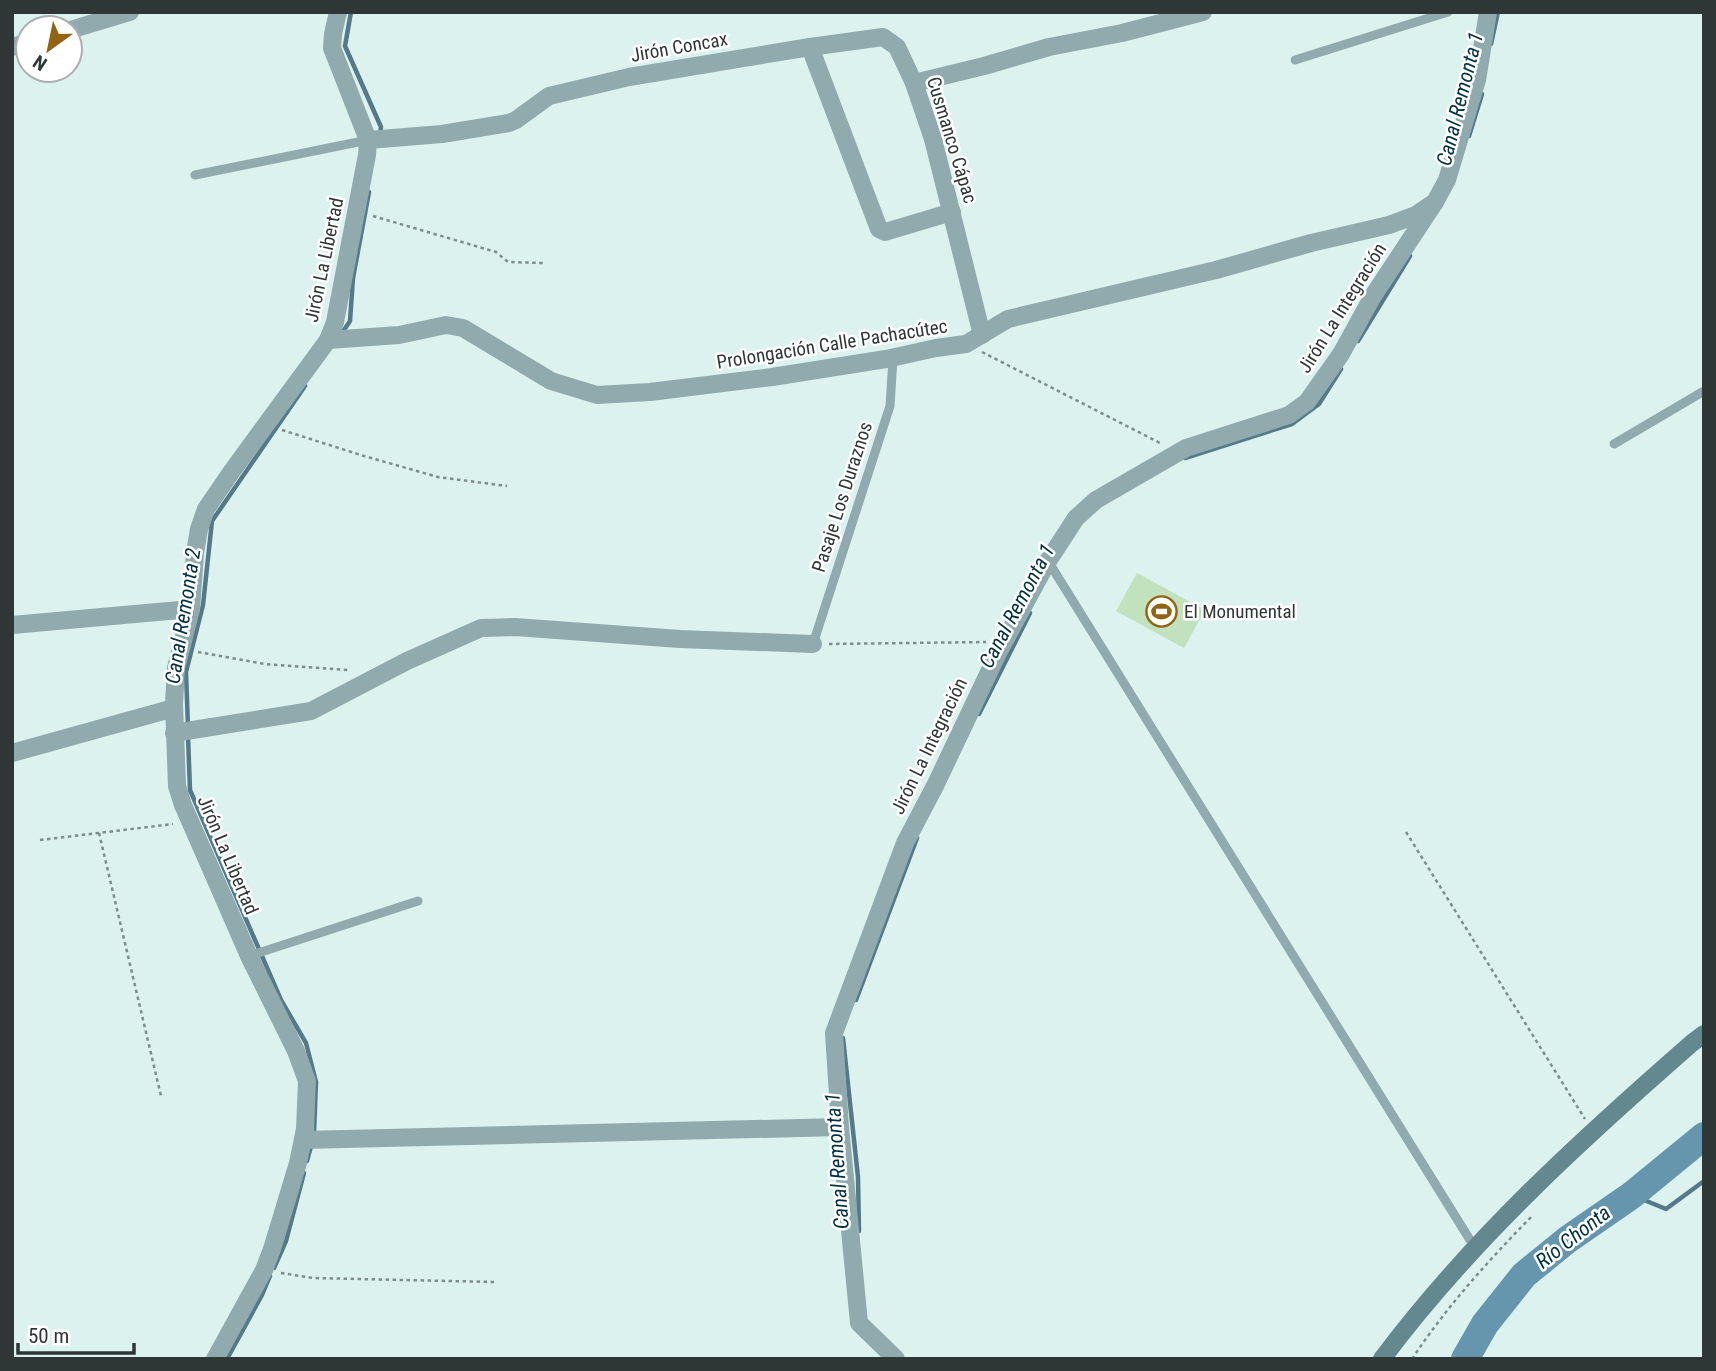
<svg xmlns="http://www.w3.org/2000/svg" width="1716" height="1371" viewBox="0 0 1716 1371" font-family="'Roboto Condensed',sans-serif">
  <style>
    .green { fill: #c1e2bc }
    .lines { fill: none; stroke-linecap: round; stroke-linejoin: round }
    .stream { stroke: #547a8a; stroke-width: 4.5 }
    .river { stroke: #6596ae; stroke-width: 28 }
    .path { stroke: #7e8e8b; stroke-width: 2.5; stroke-dasharray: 3.5 3.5; stroke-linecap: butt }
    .service { stroke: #90aaad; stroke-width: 9 }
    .minor { stroke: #90aaad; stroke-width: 18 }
    .secondary { stroke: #63898f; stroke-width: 18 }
    .labels { text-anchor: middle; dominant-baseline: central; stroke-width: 5; stroke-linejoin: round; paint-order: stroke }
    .street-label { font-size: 19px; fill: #2e3736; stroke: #fff }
    .poi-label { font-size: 19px; fill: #2e3736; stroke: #fff; text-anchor: start }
    .water-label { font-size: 21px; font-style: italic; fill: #013041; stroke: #fff }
  </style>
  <rect width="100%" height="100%" fill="#dbf2ee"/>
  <path class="green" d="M1137 573 1205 610 1184 648 1116 611Z"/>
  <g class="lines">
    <g class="stream">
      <path d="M351 12 345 46 381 127 380 135"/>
      <path d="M1491 44 1498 12"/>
      <path d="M1469 136 1482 94"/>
      <path d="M342 333 350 321 353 278 369 192"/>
      <path d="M1358 341 1410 256"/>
      <path d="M1185 458 1292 424 1319 404 1341 369"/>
      <path d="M979 714 1030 613"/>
      <path d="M188 727 186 672 203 605 212 521 305 386"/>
      <path d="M188 736 190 790 281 1000 306 1043 316 1082 314 1134"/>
      <path d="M856 1000 917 838"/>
      <path d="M843 1038 858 1177 859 1231"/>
      <path d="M307 1161 312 1143"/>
      <path d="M1632 1195 1666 1209 1704 1181"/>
      <path d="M274 1268 286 1241 304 1173"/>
      <path d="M227 1359 262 1295 270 1276"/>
    </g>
    <path class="river" d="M1465 1359 1485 1324 1524 1275 1567 1240 1632 1195 1704 1136"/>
    <g class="path">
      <path d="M373 216 496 252 508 262 543 263"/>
      <path d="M982 352 1160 443"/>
      <path d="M282 430 364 456 438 477 507 486"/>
      <path d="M829 644 986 642"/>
      <path d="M198 652 265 664 348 670"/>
      <path d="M1406 832 1585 1119"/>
      <path d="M99 833 161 1096"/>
      <path d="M40 840 173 824"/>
      <path d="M281 1273 313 1278 495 1282"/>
      <path d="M1412 1359C1447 1306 1489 1260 1533 1215"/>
    </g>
    <g class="service">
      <path d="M1295 60 1448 12"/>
      <path d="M195 175 368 140"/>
      <path d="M1614 444 1704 391"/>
      <path d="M1048 561 1475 1248"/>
      <path d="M813 644 890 406 893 358"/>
      <path d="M249 956 418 901"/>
    </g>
    <g class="minor">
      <path d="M70 30 130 12"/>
      <path d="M12 47 28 42"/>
      <path d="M810 47 883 37 897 47 914 83 933 139 982 335"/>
      <path d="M914 83 984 66 1049 47 1122 33 1203 12"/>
      <path d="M368 140 442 134 509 123 516 120 549 96 629 77 810 47 879 229 885 232 952 212"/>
      <path d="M328 340 399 335 446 325 463 328 551 381 597 395 650 392 772 377 886 359 936 348 966 344 1008 319 1216 270 1311 243 1389 225 1416 215 1435 202 1447 180 1477 80 1488 12"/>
      <path d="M12 625 191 609"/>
      <path d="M174 733 311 711 407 661 481 628 515 627 680 639 813 644"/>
      <path d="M12 753 174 708"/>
      <path d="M303 1140 840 1127"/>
      <path d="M215 1359 264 1270 272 1249 298 1163 305 1129 307 1081 296 1051 249 956 183 805 177 786 174 704 176 668 191 609 195 553 199 529 206 509 232 471 328 340 335 322 367 155 368 140 332 48 333 34 338 12"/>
      <path d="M896 1359 859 1323 840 1127 834 1033 905 843 936 784 999 651 1048 561 1076 518 1096 500 1186 448 1289 415 1307 402 1341 354 1373 296 1435 202"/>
    </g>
    <path class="secondary" d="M1382 1359C1471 1240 1581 1140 1692 1043L1704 1034"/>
  </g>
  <defs>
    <symbol id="stadium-ring" viewBox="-11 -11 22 22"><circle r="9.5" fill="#fff" stroke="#926310" stroke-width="1.5"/><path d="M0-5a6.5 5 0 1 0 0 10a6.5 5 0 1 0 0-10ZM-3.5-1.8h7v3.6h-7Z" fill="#926310"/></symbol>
  </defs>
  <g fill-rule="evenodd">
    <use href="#stadium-ring" x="1144" y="594" width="35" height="35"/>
  </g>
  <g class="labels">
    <g class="street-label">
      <text transform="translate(679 47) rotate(-10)">Jirón Concax</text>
      <text transform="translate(952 140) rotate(73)">Cusmanco Cápac</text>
      <text transform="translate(324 260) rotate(-78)">Jirón La Libertad</text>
      <text transform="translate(1342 308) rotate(-58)">Jirón La Integración</text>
      <text transform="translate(832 344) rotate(-9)">Prolongación Calle Pachacútec</text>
      <text transform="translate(842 497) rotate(-72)">Pasaje Los Duraznos</text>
      <text transform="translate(929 746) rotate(-64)">Jirón La Integración</text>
      <text transform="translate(228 855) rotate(67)">Jirón La Libertad</text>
    </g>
    <g class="poi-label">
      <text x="1184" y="611">El Monumental</text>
    </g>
    <g class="water-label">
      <text transform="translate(1460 99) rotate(-76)">Canal Remonta 1</text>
      <text transform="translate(1017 606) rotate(-62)">Canal Remonta 1</text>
      <text transform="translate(183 616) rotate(-81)">Canal Remonta 2</text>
      <text transform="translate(837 1161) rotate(-94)">Canal Remonta 1</text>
      <text transform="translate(1573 1237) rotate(-38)">Río Chonta</text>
    </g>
  </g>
  <rect width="1716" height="1371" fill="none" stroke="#2e3736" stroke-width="28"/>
  <g transform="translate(49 49) rotate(213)"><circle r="33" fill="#ffffff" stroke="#abafaf" stroke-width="2"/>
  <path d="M0-5L12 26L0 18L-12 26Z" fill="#926310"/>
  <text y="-10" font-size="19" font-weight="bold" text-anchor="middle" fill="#2e3736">N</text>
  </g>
  <path d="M18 1343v10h116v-10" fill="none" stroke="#2e3736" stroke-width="3.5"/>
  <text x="28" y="1343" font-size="21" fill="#2e3736" stroke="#ffffff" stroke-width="5" paint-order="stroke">50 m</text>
</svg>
